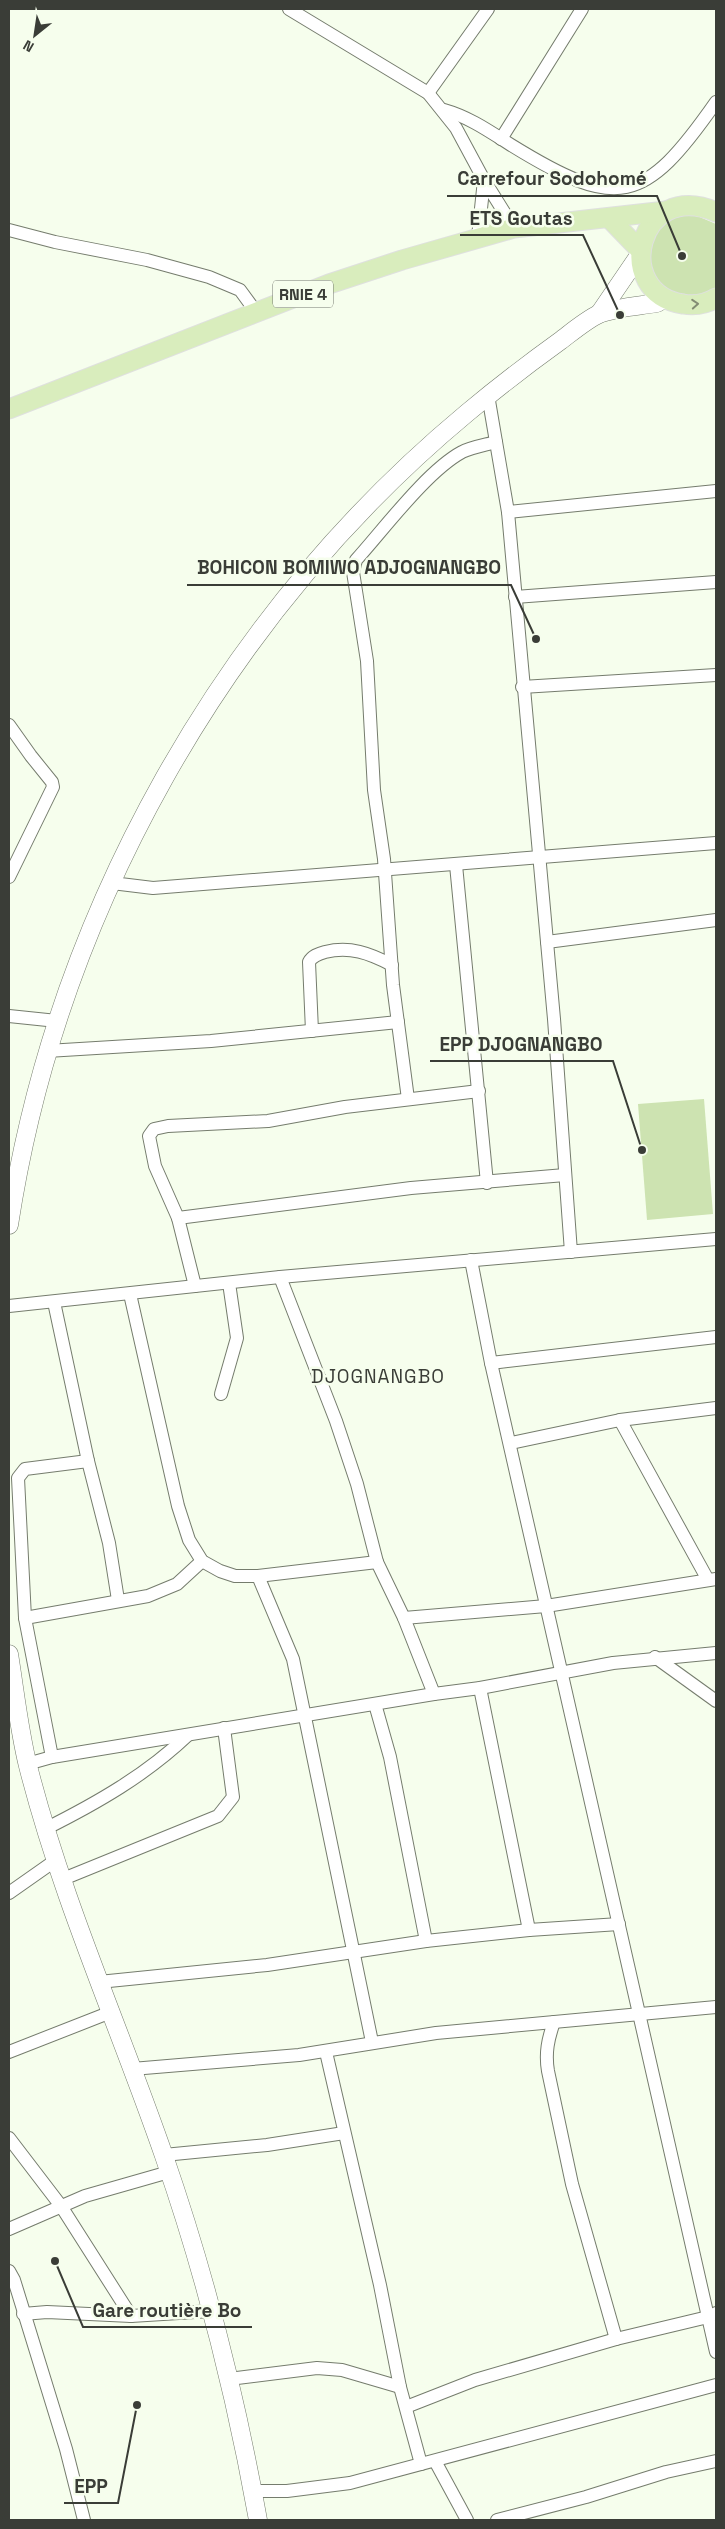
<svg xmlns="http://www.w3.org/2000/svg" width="725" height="2529" viewBox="0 0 725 2529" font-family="'Space Grotesk',sans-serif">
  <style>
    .green { fill: #cde3b1 }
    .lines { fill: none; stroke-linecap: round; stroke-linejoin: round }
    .minor-casing { stroke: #757c6d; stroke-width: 14 }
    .secondary-casing { stroke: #757c6d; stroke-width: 19 }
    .primary-casing { stroke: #dfe0df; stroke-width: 21 }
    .minor { stroke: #fff; stroke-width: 12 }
    .secondary { stroke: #fff; stroke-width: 18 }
    .primary { stroke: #d9edbd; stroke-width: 19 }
    .oneway { stroke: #828c73 }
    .labels { text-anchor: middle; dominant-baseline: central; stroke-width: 5; stroke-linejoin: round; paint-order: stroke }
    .shield { fill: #f6feed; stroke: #72776e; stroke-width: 1 }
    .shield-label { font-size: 16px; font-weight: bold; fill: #3a3d37 }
    .neighbourhood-label { font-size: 19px; letter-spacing: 1px; fill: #3a3d37; stroke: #f6feed }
    .leader { fill: none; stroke: #3a3d37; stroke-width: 2 }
    .callout-dot { fill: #3a3d37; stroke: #f6feed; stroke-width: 2 }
    .callout-label { font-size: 19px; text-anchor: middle; font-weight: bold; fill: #3a3d37; stroke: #f6feed; stroke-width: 5; stroke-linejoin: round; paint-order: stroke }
  </style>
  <rect width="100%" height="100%" fill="#f6feed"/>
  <g class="green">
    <path d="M687 215H695L716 224V289L693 298 670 293 653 275 649 252 658 229 671 219Z"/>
    <path d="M704 1099 713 1214 647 1220 638 1104Z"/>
  </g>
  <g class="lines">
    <defs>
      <g id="minor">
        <path d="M289 9 428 93 456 128 484 180 514 228"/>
        <path d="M428 93 488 9"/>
        <path d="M444 110C469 117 489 131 511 145 618 211 644 205 716 102"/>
        <path d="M501 139 582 9"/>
        <path d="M9 230 55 242 147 260 209 277 240 290 256 312"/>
        <path d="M478 237 484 180"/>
        <path d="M488 395 508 512 554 1019 571 1252"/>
        <path d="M508 512 716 491"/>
        <path d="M515 597 716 582"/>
        <path d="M522 687 716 675"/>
        <path d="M9 725 31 756 52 782 53 787 9 877"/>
        <path d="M456 865 487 1183"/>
        <path d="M112 883 153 888 716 843"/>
        <path d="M547 942 716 920"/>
        <path d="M9 1016 57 1021"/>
        <path d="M312 1031 309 962C312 956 318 954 325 952 350 946 369 953 392 965"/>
        <path d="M47 1051 211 1041 398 1022"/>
        <path d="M408 1099 393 985 384 859 374 790 367 661 353 572 356 560C384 529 427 471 462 452 472 447 485 445 496 442"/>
        <path d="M178 1218 411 1188 565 1175"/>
        <path d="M471 1260 491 1363 716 2352"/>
        <path d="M280 1277 336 1421 357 1484 377 1562 404 1618 434 1694"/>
        <path d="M195 1286 178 1218 155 1166 149 1136 154 1129 168 1126 268 1121 345 1107 479 1091"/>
        <path d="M130 1294 178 1506 189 1540 202 1561 220 1571 235 1576H258L377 1562"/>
        <path d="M54 1302 88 1461 109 1543 118 1600"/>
        <path d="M9 1306 280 1277 716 1239"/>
        <path d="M491 1363 716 1337"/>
        <path d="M221 1394 237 1338 229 1283"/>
        <path d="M620 1420 708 1580"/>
        <path d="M511 1443 620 1420 716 1408"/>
        <path d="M258 1576 293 1659 372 2042"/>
        <path d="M25 1618 148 1596 177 1584 202 1561"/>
        <path d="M404 1618 546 1606 716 1579"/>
        <path d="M655 1657 716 1701"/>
        <path d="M480 1688 529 1930"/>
        <path d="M375 1704 390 1757 426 1941"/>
        <path d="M52 1757 25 1618 18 1478 25 1469 88 1461"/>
        <path d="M27 1764 52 1757 434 1694 480 1688 613 1663 716 1653"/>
        <path d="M45 1829C97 1803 146 1775 188 1735"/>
        <path d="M63 1879 218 1816 233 1797 224 1728"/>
        <path d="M9 1893 56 1860"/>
        <path d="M99 1982 267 1965 426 1941 529 1930 619 1924"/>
        <path d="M554 2022C548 2039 545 2053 548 2071L572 2184 616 2339"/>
        <path d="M9 2052 111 2012"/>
        <path d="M326 2052 380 2285 400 2387 421 2464"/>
        <path d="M132 2069 299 2055 436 2033 716 2007"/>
        <path d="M9 2138 61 2206 131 2316"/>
        <path d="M164 2155 267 2145 344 2133"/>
        <path d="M9 2229 85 2196 169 2172"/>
        <path d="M9 2271 14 2280 66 2449 84 2520"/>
        <path d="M23 2314 47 2312 131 2316 211 2311"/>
        <path d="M229 2379 317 2368 342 2370 400 2387"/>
        <path d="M406 2407 475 2380 616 2339 708 2317 716 2313"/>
        <path d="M435 2461 467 2520"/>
        <path d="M253 2491H287L350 2483 716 2385"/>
        <path d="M497 2520 586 2497 666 2472 716 2461"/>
      </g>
      <g id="secondary">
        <path d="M599 314 640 254"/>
        <path d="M9 1225C57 912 223 616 467 413 497 388 528 364 560 341 572 332 586 320 599 314 617 307 639 306 657 303L665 298"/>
        <path d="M9 1654C15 1691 19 1730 28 1766 62 1900 119 2026 164 2156 205 2274 236 2397 258 2520"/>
      </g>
      <g id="primary">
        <path d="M716 212C638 178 611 293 683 304 694 306 706 304 716 298"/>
        <path d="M609 218 640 250"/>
        <path d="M9 409 329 284 402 260 514 228 666 211"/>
      </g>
    </defs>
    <use href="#minor" class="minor-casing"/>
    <use href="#secondary" class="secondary-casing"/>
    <use href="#primary" class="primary-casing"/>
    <use href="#minor" class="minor"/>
    <use href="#secondary" class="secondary"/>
    <use href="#primary" class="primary"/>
  </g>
  <defs><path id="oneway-chevron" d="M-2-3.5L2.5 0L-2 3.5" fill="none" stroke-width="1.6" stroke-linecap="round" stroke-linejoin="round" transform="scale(1.25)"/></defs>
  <use class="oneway" href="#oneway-chevron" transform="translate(695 304) rotate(-4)"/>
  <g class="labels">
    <rect class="shield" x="273" y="280.5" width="60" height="27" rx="4"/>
    <g class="shield-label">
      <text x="303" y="294">RNIE 4</text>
    </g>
    <g class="neighbourhood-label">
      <text x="378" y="1376">DJOGNANGBO</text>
    </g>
  </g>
  <path class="leader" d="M682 256L657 196H447M620 315L583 235H460M536 639L511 585H187M642 1150L613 1061H430M55 2261L83 2327H252M137 2405L118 2503H64"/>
  <g class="callout-dot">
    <circle cx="682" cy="256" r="5"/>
    <circle cx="620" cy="315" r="5"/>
    <circle cx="536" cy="639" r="5"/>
    <circle cx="642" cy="1150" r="5"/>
    <circle cx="55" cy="2261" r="5"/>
    <circle cx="137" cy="2405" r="5"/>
  </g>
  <g class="callout-label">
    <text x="552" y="185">Carrefour Sodohomé</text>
    <text x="521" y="225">ETS Goutas</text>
    <text x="349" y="574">BOHICON BOMIWO ADJOGNANGBO</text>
    <text x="521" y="1051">EPP DJOGNANGBO</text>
    <text x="167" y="2317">Gare routière Bo</text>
    <text x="91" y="2493">EPP</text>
  </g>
  <rect width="725" height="2529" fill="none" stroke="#3a3d37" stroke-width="20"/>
  <g transform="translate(35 35) rotate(210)" stroke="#f6feed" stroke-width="4" paint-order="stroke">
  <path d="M0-4L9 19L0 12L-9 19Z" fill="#3a3d37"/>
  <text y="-8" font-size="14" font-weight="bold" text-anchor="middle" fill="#3a3d37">N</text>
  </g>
</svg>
